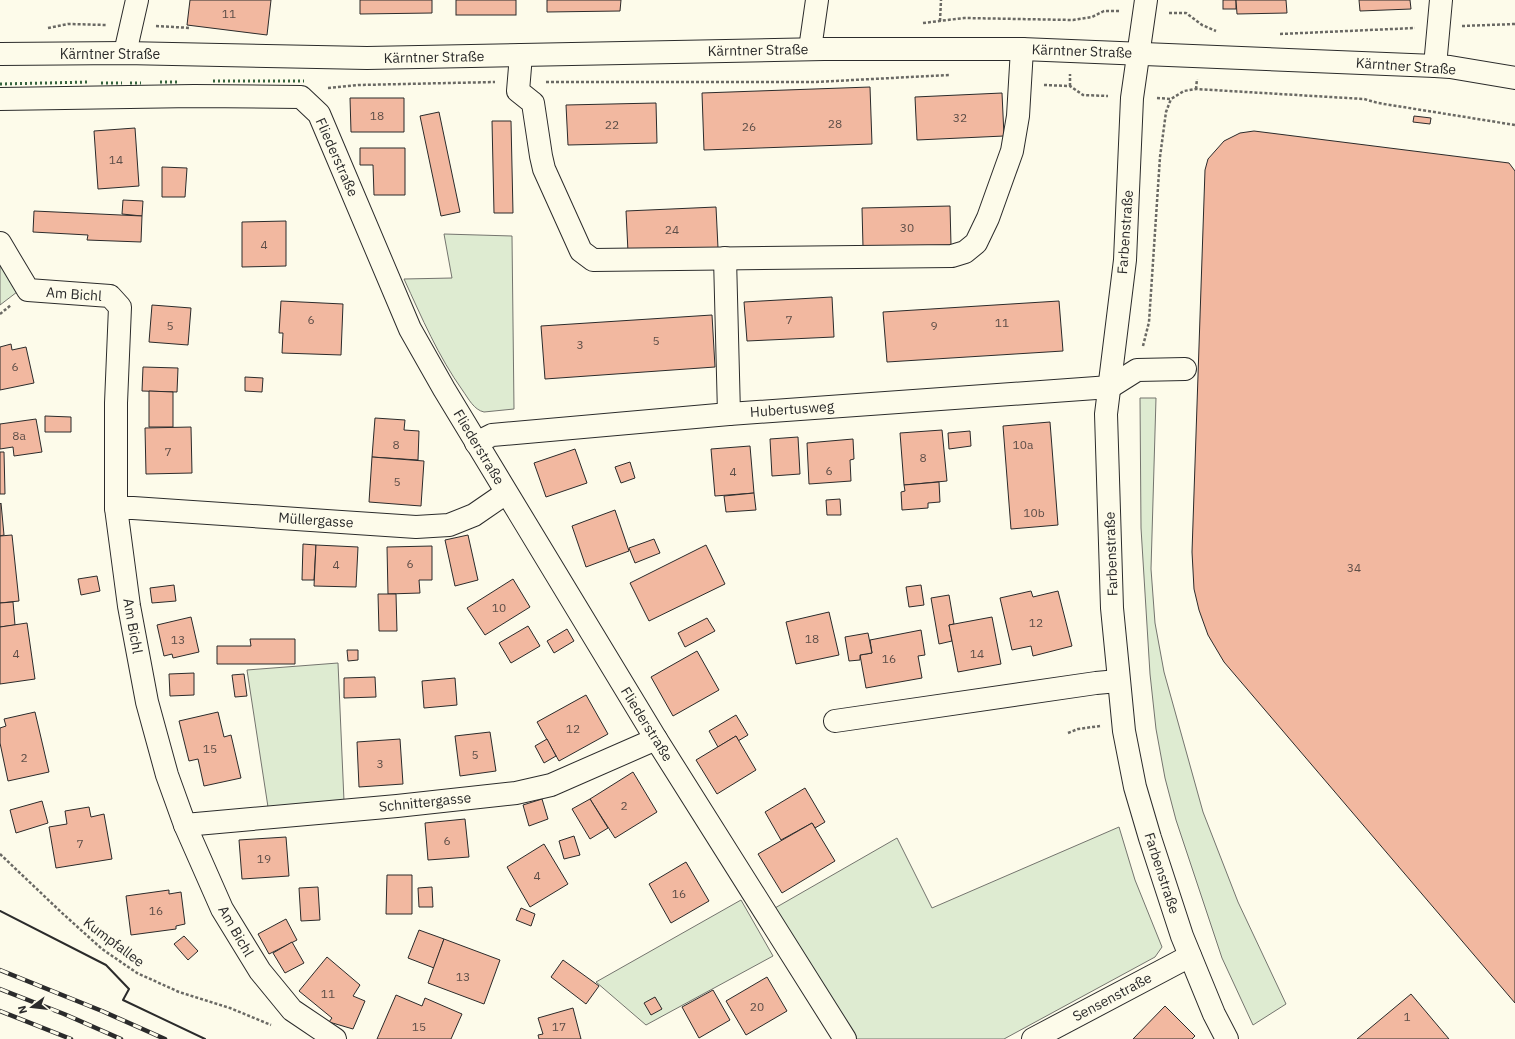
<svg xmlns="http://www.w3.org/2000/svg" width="1515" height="1039" viewBox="0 0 1515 1039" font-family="'IBM Plex Sans',sans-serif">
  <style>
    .green { fill: #deebd1; stroke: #74746e }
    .building { fill: #f2b8a0; stroke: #2b2b2b }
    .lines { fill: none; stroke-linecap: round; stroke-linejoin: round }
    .minor-casing { stroke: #2b2b2b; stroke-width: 24 }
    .major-casing { stroke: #2b2b2b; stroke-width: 24 }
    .path { stroke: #6a6964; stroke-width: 2.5; stroke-dasharray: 3 2; stroke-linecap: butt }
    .minor { stroke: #fdfbea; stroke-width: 22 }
    .major { stroke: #fdfbea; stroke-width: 22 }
    .rail-casing { stroke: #2b2b2b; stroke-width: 4.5 }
    .rail { stroke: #fdfbea; stroke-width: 3; stroke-dasharray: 9; stroke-linecap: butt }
    .hedge { stroke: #34623c; stroke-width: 3; stroke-dasharray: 2 3; stroke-linecap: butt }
    .wall { stroke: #2b2b2b; stroke-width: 2 }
    .labels { text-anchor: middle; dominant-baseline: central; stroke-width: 3; stroke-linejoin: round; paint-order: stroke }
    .number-label { font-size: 12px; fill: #5d4e48 }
    .street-label { font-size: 14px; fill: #2b2b2b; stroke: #fdfbea }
  </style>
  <rect width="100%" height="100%" fill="#fdfbea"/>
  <g class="green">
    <path d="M444 234 512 236 514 409 484 412C474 410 468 398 463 391 438 356 422 318 404 279L452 278Z"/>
    <path d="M0 260 17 292 0 305Z"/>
    <path d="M1140 398H1156L1151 569 1155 623 1164 672 1203 812 1238 902 1286 1004 1253 1025 1222 958 1176 820 1165 778 1156 729 1150 674 1141 528Z"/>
    <path d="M338 663 344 801 268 807 247 670Z"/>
    <path d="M1119 827 1135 880 1162 947 1155 957 1004 1039H856L775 908 897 838 932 908Z"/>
    <path d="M741 900 773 956 646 1025 596 982Z"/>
  </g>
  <g class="building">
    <path d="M190 0H271L267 35 187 25Z"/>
    <path d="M360 0H432V13L360 14Z"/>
    <rect x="456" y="0" width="60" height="15"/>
    <path d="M547 0H621L620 11 547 12Z"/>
    <rect x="1223" y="0" width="13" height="9"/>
    <path d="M1236 0H1286L1287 13 1237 14Z"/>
    <path d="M1359 0H1410L1411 9 1360 11Z"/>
    <path d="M870 87 872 144 704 150 702 93Z"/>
    <path d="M1002 93 1004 136 917 140 915 97Z"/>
    <path d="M350 98H404V132H351Z"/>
    <path d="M656 103 657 143 568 145 566 105Z"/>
    <path d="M439 112 460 212 441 216 420 116Z"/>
    <path d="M1414 116 1431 118 1430 124 1413 122Z"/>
    <path d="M492 121H511L513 213H494Z"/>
    <path d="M135 128 139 186 98 189 94 131Z"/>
    <path d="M1254 131 1509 163 1515 171V1003L1224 662 1208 635 1199 610 1194 589 1192 552 1205 170 1208 159 1224 141 1240 133Z"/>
    <path d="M360 148H405V195H374L373 165H360Z"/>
    <path d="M162 167 187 168 185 197H162Z"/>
    <path d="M123 200 143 201 142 216 122 214Z"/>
    <path d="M950 206 951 245 863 247 862 208Z"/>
    <path d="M716 207 718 248 628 252 626 211Z"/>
    <path d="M34 211 142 216 141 242 87 240 88 235 33 232Z"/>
    <path d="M286 221V266L242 267V222Z"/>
    <path d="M832 297 834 337 747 341 744 302Z"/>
    <path d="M281 301 343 304 341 355 282 353 283 333H279Z"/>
    <path d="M1059 301 1063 351 887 362 883 312Z"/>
    <path d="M152 305 191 308 188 345 149 342Z"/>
    <path d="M712 315 715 367 545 379 541 326Z"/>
    <path d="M11 344 12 350 26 347 34 383 0 390V347Z"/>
    <path d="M143 367 178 368 177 392 142 391Z"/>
    <path d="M245 377 263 378 262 392 245 391Z"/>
    <path d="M149 391 173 392V427H149Z"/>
    <path d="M45 416 71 417V432H45Z"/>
    <path d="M375 418 405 420 404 430 419 431 418 460 372 457Z"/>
    <path d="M36 419 42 452 14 456 13 447 0 449V424Z"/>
    <path d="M1050 422 1058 525 1011 529 1003 426Z"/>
    <path d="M191 427 192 473 146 474 145 428Z"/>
    <path d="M942 430 947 481 904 485 900 433Z"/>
    <path d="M970 431 971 446 949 449 948 433Z"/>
    <path d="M798 437 800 474 772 476 770 439Z"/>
    <path d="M853 439 854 459 850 460 851 481 809 484 807 443Z"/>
    <path d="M750 446 754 493 715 496 711 449Z"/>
    <path d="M575 449 587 483 546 497 534 463Z"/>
    <path d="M0 452H4L5 494H0Z"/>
    <path d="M372 457 424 461 421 506 369 502Z"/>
    <path d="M630 462 635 478 621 483 615 467Z"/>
    <path d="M939 482 940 502 928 503V508L902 510 901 492 905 491 904 485Z"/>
    <path d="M754 493 756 510 726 512 724 496Z"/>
    <path d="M840 499 841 515H827L826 500Z"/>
    <path d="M1 503 4 535 0 536V504Z"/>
    <path d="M615 510 629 551 586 567 572 526Z"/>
    <path d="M12 535 19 601 0 603V536Z"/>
    <path d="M468 535 478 580 455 586 445 540Z"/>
    <path d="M654 539 660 553 635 563 629 548Z"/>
    <path d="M303 544 316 545 314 580H302Z"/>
    <path d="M316 545 358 547 356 587 314 586Z"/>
    <path d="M706 545 725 584 649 621 630 583Z"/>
    <path d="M432 546V580H419L420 593 388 594 387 547Z"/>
    <path d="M97 576 100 591 81 595 78 579Z"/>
    <path d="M513 579 530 607 485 635 467 608Z"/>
    <path d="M174 585 176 601 152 603 150 588Z"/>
    <path d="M921 585 924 605 909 607 906 587Z"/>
    <path d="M1031 591 1033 597 1058 591 1072 646 1033 656 1031 646 1012 650 1000 598Z"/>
    <path d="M378 594H396L397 631H379Z"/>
    <path d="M949 595 954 624 949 625 952 641 939 644 931 598Z"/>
    <path d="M13 602 15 625 0 627V603Z"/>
    <path d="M829 612 839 655 796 664 786 622Z"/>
    <path d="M191 617 199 652 173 658 172 654 164 656 157 625Z"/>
    <path d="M992 617 1001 664 958 672 949 625Z"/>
    <path d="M707 618 715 631 685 647 678 633Z"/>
    <path d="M27 623 35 679 0 684V627Z"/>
    <path d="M528 626 540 646 511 663 499 643Z"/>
    <path d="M567 629 574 641 554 653 547 641Z"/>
    <path d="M921 630 925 655 918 656 922 678 866 688 860 655 872 653 870 640Z"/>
    <path d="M868 633 872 653 860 655V660L849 661 845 637Z"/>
    <path d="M250 639H295V664H217V646H251Z"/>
    <path d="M347 650H358V660L348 661Z"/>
    <path d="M697 651 719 690 673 716 651 677Z"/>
    <path d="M194 673V695L170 696 169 674Z"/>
    <path d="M244 674 247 696 235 697 232 675Z"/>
    <path d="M375 677 376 697 344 698V678Z"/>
    <path d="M455 678 457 705 424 708 422 681Z"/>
    <path d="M586 695 608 734 559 761 537 722Z"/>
    <path d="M35 712 49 772 8 781 0 743V728L6 726 4 719Z"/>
    <path d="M218 712 224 737 231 735 241 778 204 786 198 759 189 761 179 721Z"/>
    <path d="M736 715 748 735 738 741 736 736 718 747 709 731Z"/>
    <path d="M490 732 496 771 460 776 455 736Z"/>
    <path d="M736 736 756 770 717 794 696 760Z"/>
    <path d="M400 739 403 784 359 787 357 742Z"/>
    <path d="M547 739 556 756 544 763 535 746Z"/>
    <path d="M633 772 657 812 615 838 590 799Z"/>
    <path d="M805 788 825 822 815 828 812 823 781 840 765 812Z"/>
    <path d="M542 799 548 819 529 826 523 805Z"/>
    <path d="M590 799 608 828 590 839 572 809Z"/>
    <path d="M42 801 48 823 16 833 10 810Z"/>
    <path d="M89 807 91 817 104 814 112 859 56 868 49 827 67 824 65 811Z"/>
    <path d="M465 819 469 857 428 860 425 823Z"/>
    <path d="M812 823 835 861 782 893 758 854Z"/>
    <path d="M574 836 580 855 564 859 559 841Z"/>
    <path d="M286 837 289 876 242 879 239 840Z"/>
    <path d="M544 844 568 884 530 907 507 867Z"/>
    <path d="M686 862 709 901 671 923 649 884Z"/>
    <path d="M387 875H412V914H386Z"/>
    <path d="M318 887 320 920 301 921 299 888Z"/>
    <path d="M432 887 433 907H419L418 888Z"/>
    <path d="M169 890V894L181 892 185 924 176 926V929L131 935 126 896Z"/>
    <path d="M521 908 535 914 531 926 516 920Z"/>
    <path d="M286 919 297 940 269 954 258 934Z"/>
    <path d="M419 930 444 939 434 968 408 958Z"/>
    <path d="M184 936 198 951 188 960 174 944Z"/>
    <path d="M444 939 500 960 484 1004 428 983Z"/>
    <path d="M292 942 304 963 285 973 273 953Z"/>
    <path d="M327 957 360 985 353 996 365 1001 353 1029 329 1022 332 1018 299 991Z"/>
    <path d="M563 960 599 986 586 1004 551 977Z"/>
    <path d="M767 977 787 1011 746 1035 726 1001Z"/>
    <path d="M713 990 730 1020 699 1038 682 1007Z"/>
    <path d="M1411 994 1449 1039H1357Z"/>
    <path d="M396 995 422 1006 425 998 462 1014 451 1039H377Z"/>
    <path d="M655 997 662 1009 651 1015 644 1003Z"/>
    <path d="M1165 1006 1195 1036 1192 1039H1133Z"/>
    <path d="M573 1008 581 1039H539L538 1035 543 1034 538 1018Z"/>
  </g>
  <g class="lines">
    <defs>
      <g id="minor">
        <path d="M1146 0 1132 98 1125 260 1106 414 1112 608 1124 731 1135 787 1150 838 1182 936 1214 1014 1227 1039"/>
        <path d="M810 49 817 0"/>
        <path d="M125 53 137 0"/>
        <path d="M521 55 518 91 533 103 541 156 544 169 581 251 593 260 952 256 965 252 976 243 988 218 1012 151 1018 116 1022 49"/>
        <path d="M1435 66 1441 0"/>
        <path d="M0 99 194 96 301 97 319 114 410 329 444 389 656 739 845 1039"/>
        <path d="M0 243 28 290 110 296 120 307 116 403V508L129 606 147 702 167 775 185 825 222 909 260 971 292 1010 335 1039"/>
        <path d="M725 258 729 414"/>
        <path d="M476 443 492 435 729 414 1110 387 1137 370 1185 369"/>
        <path d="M116 508H133L416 527 449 525 474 515 506 493"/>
        <path d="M835 721 1096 683 1118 681"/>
        <path d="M185 825 397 806 516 793 551 785 656 739"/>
        <path d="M1033 1039 1190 956"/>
      </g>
      <path id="major" d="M0 54 125 53 367 58 824 49H1022L1435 66 1450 67 1515 78"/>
    </defs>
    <use href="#minor" class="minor-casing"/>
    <use href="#major" class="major-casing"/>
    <g class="path">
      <path d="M1169 13H1186L1202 25 1216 31"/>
      <path d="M940 21 941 0"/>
      <path d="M923 23 964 18 1073 20 1092 17 1104 11H1120"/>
      <path d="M156 26 191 28"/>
      <path d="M1462 26 1515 24"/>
      <path d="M48 28 68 24 107 25"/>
      <path d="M1280 34 1415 28"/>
      <path d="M546 82H815L949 75"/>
      <path d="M1044 85 1070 86 1083 95 1108 96"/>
      <path d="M1070 86V74"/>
      <path d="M328 88 359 85 495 82"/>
      <path d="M1196 89 1197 79"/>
      <path d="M1157 98 1171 99 1184 91 1196 89 1364 99 1378 103 1515 125"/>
      <path d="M0 314 11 305"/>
      <path d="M1143 346 1149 322 1160 157 1166 112 1171 99"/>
      <path d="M1068 733 1078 729 1100 726"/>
      <path d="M0 854 61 912 102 949 137 973 179 992 230 1008 271 1025"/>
    </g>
    <use href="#minor" class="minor"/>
    <use href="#major" class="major"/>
    <defs>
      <g id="rail">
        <path d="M0 970 102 1011 165 1039"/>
        <path d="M0 989 64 1014 121 1039"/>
        <path d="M0 1011 71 1039"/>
      </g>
    </defs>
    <use href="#rail" class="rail-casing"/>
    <use href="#rail" class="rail"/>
    <g class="hedge">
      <path d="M213 81H304"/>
      <path d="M160 82H180"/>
      <path d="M101 83H122"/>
      <path d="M130 83H141"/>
      <path d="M0 84 90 82"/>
    </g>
    <path class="wall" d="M0 911 106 965 129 989 123 1000 205 1039"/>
  </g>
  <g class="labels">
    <g class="number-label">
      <text x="229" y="13">11</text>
      <text x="377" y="115">18</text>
      <text x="960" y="117">32</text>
      <text x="835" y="123">28</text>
      <text x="612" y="124">22</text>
      <text x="749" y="126">26</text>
      <text x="116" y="159">14</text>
      <text x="907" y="227">30</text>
      <text x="672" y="229">24</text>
      <text x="264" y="244">4</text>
      <text x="311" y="319">6</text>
      <text x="789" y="319">7</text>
      <text x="1002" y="322">11</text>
      <text x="170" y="325">5</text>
      <text x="934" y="325">9</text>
      <text x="656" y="340">5</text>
      <text x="580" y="344">3</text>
      <text x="15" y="366">6</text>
      <text x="19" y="435">8a</text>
      <text x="396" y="444">8</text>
      <text x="1023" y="444">10a</text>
      <text x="168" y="451">7</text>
      <text x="923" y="457">8</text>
      <text x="829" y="470">6</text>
      <text x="733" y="471">4</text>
      <text x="397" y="481">5</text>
      <text x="1034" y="512">10b</text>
      <text x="410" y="563">6</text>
      <text x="336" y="564">4</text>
      <text x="1354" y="567">34</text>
      <text x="499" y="607">10</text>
      <text x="1036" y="622">12</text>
      <text x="812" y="638">18</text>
      <text x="178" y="639">13</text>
      <text x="16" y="653">4</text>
      <text x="977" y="653">14</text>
      <text x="889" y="658">16</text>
      <text x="573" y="728">12</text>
      <text x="210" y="748">15</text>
      <text x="475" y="754">5</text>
      <text x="24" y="757">2</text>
      <text x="380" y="763">3</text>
      <text x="624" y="805">2</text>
      <text x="447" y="840">6</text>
      <text x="80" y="843">7</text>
      <text x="264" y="858">19</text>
      <text x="537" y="875">4</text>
      <text x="679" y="893">16</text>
      <text x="156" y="910">16</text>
      <text x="463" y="976">13</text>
      <text x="328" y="993">11</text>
      <text x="757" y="1006">20</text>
      <text x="1407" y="1016">1</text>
      <text x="419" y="1026">15</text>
      <text x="559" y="1026">17</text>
    </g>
    <g class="street-label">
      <text transform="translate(758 50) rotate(-1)">Kärntner Straße</text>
      <text transform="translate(1082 51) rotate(2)">Kärntner Straße</text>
      <text x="110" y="54">Kärntner Straße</text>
      <text transform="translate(434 57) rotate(-1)">Kärntner Straße</text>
      <text transform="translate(1406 66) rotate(4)">Kärntner Straße</text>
      <text transform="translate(337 157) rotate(66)">Fliederstraße</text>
      <text transform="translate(1125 232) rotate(-86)">Farbenstraße</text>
      <text transform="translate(74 294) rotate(4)">Am Bichl</text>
      <text transform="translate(792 409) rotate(-4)">Hubertusweg</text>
      <text transform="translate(479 447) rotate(59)">Fliederstraße</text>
      <text transform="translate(316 520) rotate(4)">Müllergasse</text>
      <text transform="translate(1111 554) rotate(-92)">Farbenstraße</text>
      <text transform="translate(133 626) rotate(80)">Am Bichl</text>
      <text transform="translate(647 724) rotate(58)">Fliederstraße</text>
      <text transform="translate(425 802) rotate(-6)">Schnittergasse</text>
      <text transform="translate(1162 873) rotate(72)">Farbenstraße</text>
      <text transform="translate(236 931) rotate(60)">Am Bichl</text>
      <text transform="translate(114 942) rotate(37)">Kumpfallee</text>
      <text transform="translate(1112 997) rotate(-28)">Sensenstraße</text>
    </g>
  </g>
  <g transform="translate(32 1007) rotate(255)" stroke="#fdfbea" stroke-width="3" paint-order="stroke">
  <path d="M0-3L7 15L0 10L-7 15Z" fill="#2b2b2b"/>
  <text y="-6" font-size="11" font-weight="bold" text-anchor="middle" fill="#2b2b2b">N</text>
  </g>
</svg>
